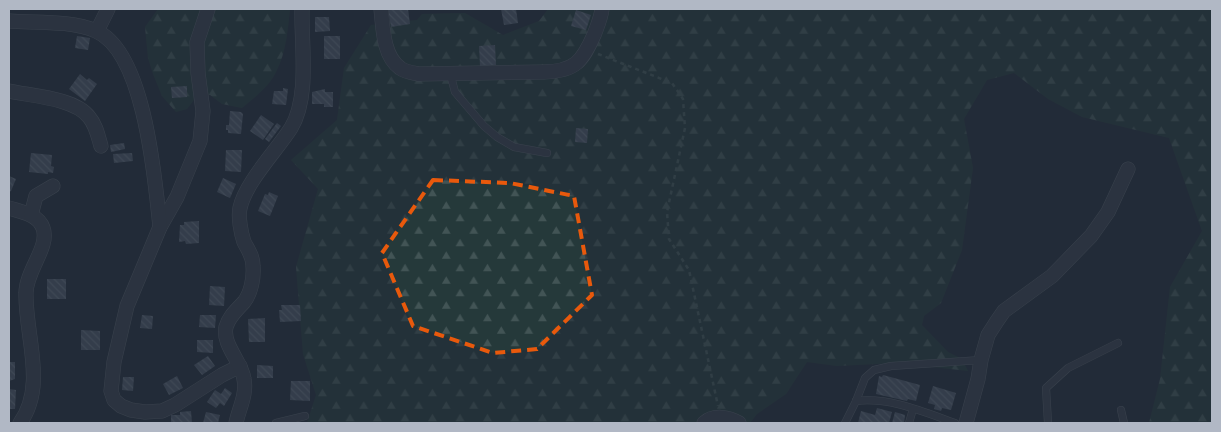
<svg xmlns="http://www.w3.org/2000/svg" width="1221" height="432" viewBox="0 0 1221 432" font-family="Quicksand,sans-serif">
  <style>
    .forest { fill: url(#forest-firs) }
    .building { fill: url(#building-back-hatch) }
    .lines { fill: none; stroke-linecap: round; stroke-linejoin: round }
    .service-casing { stroke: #545b66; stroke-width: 8 }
    .minor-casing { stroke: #545b66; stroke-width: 15 }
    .path { stroke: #425456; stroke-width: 2.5; stroke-dasharray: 4 4; stroke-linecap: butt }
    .service { stroke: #363d49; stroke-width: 7 }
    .minor { stroke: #363d49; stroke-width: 14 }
    .marked { fill: none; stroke: #e8590c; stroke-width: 4; stroke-dasharray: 10 6; stroke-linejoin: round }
  </style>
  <defs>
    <pattern id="forest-firs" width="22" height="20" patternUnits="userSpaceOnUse" patternTransform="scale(1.25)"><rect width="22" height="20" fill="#25393a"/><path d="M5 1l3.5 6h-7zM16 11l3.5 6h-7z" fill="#425455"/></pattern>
    <pattern id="building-back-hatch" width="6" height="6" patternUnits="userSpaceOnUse" patternTransform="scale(1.25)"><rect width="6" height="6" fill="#495362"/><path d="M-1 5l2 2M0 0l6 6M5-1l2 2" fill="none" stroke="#616a77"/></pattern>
  </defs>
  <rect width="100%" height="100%" fill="#232c38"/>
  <g class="forest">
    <path d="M158 9H290C288 29 286 52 277 70 270 86 255 97 242 108L222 104 210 95 197 96 187 109 176 112 162 96 153 74 148 58 145 27Z"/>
    <path d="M548 9H1212V423H1149L1160 379 1170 287 1202 231 1169 138 1082 117 1048 99 1014 73 987 80 964 119 973 168 962 250 941 303 924 316 922 325 948 352 962 359 968 371 897 363 837 366 807 362 786 394 757 414 750 423H307L316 395 303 354 296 267 318 189 291 160 337 120 344 68 371 25 417 20 422 14 465 13 503 35 539 21Z"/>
  </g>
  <g class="building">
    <path d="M388 9H408L410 24 391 27Z"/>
    <path d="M501 9H516L518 23 504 25Z"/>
    <path d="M576 10 591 15 586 30 571 26Z"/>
    <path d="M315 17H329L330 31 315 32Z"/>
    <path d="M77 36 90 38 88 50 75 48Z"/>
    <rect x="324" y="36" width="16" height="23"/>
    <path d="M495 45 496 65 480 66 479 46Z"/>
    <path d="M80 74 87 80 89 78 97 84 85 101 69 89Z"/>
    <path d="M187 86V97L172 98 171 87Z"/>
    <path d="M283 88 288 89 286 105 272 104 274 91H283Z"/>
    <path d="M325 89V92H333V107H324V104H312V92Z"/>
    <path d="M230 111 241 112 243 114 241 134 228 133V130H226V125H229Z"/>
    <path d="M261 115 274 124 263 140 250 131Z"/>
    <path d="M277 123 281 126 269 142 265 139Z"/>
    <path d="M576 128 588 129 587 143 575 142Z"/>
    <path d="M124 143 125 149 111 152 110 145Z"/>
    <path d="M226 150H242L241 172 225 171Z"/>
    <path d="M31 153 52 155 51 166 54 167 53 173 48 172V174L29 172Z"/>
    <path d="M132 153 133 161 114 163 113 154Z"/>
    <path d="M9 176 16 179 11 191 9 192Z"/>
    <path d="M223 178 236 184 230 198 217 192Z"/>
    <path d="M269 192 278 196 270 216 258 211 265 194 268 195Z"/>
    <path d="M199 221V243L186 244 185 241 179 242 180 225H184V222Z"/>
    <rect x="47" y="279" width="19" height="20"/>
    <path d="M210 286 225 287 224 306 209 305Z"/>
    <path d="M281 305H300L301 321 280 322 279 310H282Z"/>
    <path d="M142 315 153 316 152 329 140 328Z"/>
    <path d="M200 315H216L215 328 199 327Z"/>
    <path d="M265 318V342H249L248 319Z"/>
    <path d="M81 330 100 331V350H81Z"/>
    <path d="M197 340H213V353L197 352Z"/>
    <path d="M208 356 215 366 202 375 194 365Z"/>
    <path d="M9 362H15V379L9 381Z"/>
    <path d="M257 365 273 366V378H257Z"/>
    <path d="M883 375 920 385 916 401 908 399 907 401 876 394 879 376 882 377Z"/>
    <path d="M177 376 183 388 169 395 163 384Z"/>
    <path d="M123 377H134L133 391 122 390Z"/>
    <path d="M291 381H310V401L290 400Z"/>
    <path d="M933 386 956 393 951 410 942 408 941 411 934 409 935 405 928 403Z"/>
    <path d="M225 388 232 393 224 406 220 403 216 408 207 402 215 390 221 394Z"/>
    <path d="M9 389 16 390 15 409H9Z"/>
    <path d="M877 408 892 412 889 423H858L861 411 875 415Z"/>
    <path d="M191 411 192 423H171V415H180V412Z"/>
    <path d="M206 412 220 415 218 423H203Z"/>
    <path d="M895 412 905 415 904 423H892Z"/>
  </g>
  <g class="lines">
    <defs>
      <g id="service">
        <path d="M450 73 455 92 484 126 497 137 514 147 547 153"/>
        <path d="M856 401C890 397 924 412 955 423"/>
        <path d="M1121 410 1124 423"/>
        <path d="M276 423 305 416"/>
        <path d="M845 423 856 401 865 378 874 370 891 366 981 360"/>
        <path d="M909 423 913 409"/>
        <path d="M1048 423 1046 388 1068 368 1118 343"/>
      </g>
      <g id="minor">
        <path d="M208 9 197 42 198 73 203 111 200 141 177 197 160 227 127 306 114 362 111 391 114 400 121 406 131 410 145 412 162 411 175 405 222 375 240 366"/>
        <path d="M381 9C383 28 383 56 400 68 405 72 413 73 419 74L544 72C575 71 582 62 594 35 597 27 601 18 602 9"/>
        <path d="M9 21C35 23 71 20 96 31 145 52 155 180 160 227"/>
        <path d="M97 31 108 9"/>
        <path d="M9 91C31 96 75 98 89 117 96 125 98 136 101 146"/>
        <path d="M9 208C21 212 38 214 43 228 50 247 26 270 26 293 25 336 47 385 20 423"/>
        <path d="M31 215 36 196 53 186"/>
        <path d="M236 423C239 408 247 395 244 379 242 362 222 345 226 327 229 316 237 310 244 302 251 293 254 278 253 266 253 256 248 250 244 242 241 233 238 217 240 208 245 183 277 150 291 128 310 97 301 44 302 9"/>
        <path d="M704 423C714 414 729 417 739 423"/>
        <path d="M966 423 978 379 981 360 988 335 997 321 1004 311 1052 276 1091 236 1108 212 1128 169"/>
      </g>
    </defs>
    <use href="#service" class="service-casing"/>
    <use href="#minor" class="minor-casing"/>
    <path class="path" d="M598 54 672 83 683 99 685 128 667 212 669 239 689 270 718 406"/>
    <use href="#service" class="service"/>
    <use href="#minor" class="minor"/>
  </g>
  <path d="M0 0H1221V432H0ZM433 180 510 183 574 196 592 295 537 349 493 353 413 326 382 253Z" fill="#232c38" fill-opacity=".55" fill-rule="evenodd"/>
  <path class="marked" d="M433 180 510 183 574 196 592 295 537 349 493 353 413 326 382 253Z"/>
  <rect width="1221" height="432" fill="none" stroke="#b1b8c5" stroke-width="20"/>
</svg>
